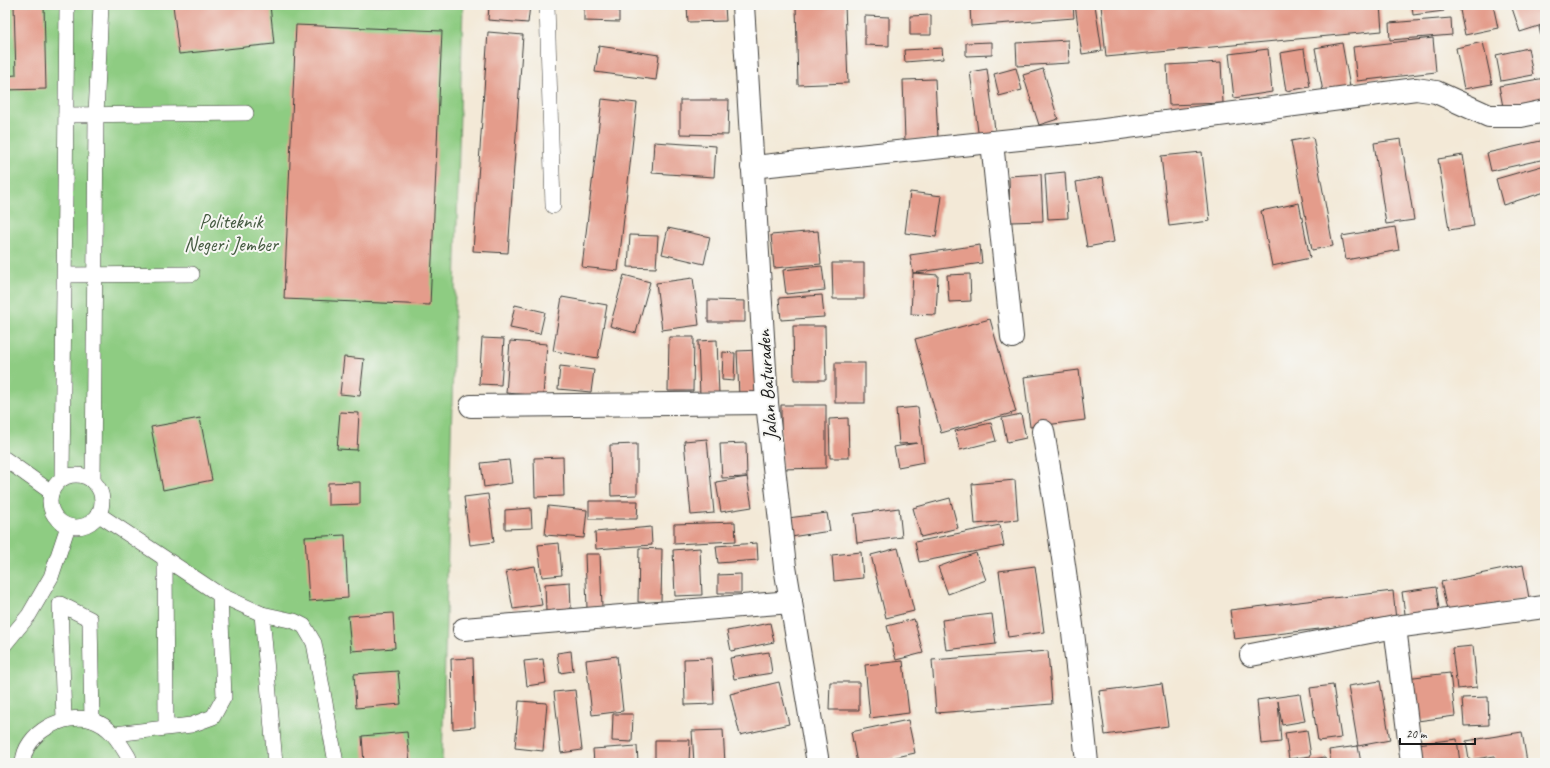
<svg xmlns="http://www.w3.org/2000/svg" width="1550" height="768" viewBox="0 0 1550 768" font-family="Caveat,sans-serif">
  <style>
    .green { fill: #8ecc82; stroke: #55744f }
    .building { fill: #e49c8b }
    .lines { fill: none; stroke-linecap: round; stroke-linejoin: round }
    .service-casing { stroke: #3c3b38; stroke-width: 16 }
    .minor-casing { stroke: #3c3b38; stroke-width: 24 }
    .service { stroke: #fff; stroke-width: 15 }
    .minor { stroke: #fff; stroke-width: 22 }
    .labels { text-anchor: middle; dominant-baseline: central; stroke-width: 4; stroke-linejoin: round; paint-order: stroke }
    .park-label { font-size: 20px; fill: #445a40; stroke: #f6f6f2 }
    .street-label { font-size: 20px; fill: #1c1c1c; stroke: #f6f6f2 }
  </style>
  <rect width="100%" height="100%" fill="#f6f6f2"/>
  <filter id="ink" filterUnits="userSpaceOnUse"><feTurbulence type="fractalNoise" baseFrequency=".025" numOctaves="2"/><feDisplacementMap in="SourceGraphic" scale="8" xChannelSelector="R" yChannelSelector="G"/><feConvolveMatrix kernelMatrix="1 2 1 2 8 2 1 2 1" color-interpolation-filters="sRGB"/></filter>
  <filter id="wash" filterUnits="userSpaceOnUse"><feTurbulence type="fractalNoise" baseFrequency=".012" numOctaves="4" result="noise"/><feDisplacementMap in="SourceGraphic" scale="16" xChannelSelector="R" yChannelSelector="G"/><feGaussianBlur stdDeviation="0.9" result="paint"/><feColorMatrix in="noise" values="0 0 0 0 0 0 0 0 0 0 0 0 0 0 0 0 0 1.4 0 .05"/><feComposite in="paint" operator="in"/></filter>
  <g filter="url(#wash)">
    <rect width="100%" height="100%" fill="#f3e9d7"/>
    <path class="green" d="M5 5H463L442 763H5Z"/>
    <g id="blocks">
      <g class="building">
        <path d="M14 5H44L46 89 5 90V76L16 75Z"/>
        <path d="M173 5H270L274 44 179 54Z"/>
        <path d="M489 5H530L528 23 488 20Z"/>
        <path d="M584 5H619V22L584 21Z"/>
        <path d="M687 5H725L726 21 688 22Z"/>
        <path d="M845 5 848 83 798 85 796 6Z"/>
        <path d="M970 5H1073L1074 18 971 26Z"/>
        <path d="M1075 5H1095L1102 51 1082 54Z"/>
        <path d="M1101 5H1380L1382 31 1106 57Z"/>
        <path d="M1412 5H1443L1444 11 1413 15Z"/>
        <path d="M1459 5H1493L1498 28 1465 35Z"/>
        <path d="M1522 5H1545V24L1520 32 1512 8Z"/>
        <path d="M931 15V35H910V16Z"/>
        <path d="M865 16 889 17V46L865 45Z"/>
        <path d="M1451 18 1452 35 1390 40 1389 23Z"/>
        <path d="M296 25 442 31 430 305 284 299Z"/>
        <path d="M1545 26V51H1544L1539 27Z"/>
        <path d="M488 32 523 35 508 253 473 251Z"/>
        <path d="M1433 38 1436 72 1357 81 1353 47Z"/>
        <path d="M1068 40 1069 63 1017 66 1016 43Z"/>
        <path d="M992 42V55L966 56V43Z"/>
        <path d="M1483 42 1492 84 1464 89 1456 48Z"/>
        <path d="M1342 43 1350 87 1323 92 1315 48Z"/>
        <path d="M599 46 659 55 656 80 595 72Z"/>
        <path d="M942 48 943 59 905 62 904 50Z"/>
        <path d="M1528 48 1533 75 1501 81 1496 55Z"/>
        <path d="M1268 49 1272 92 1234 98 1229 54Z"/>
        <path d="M1304 49 1310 87 1286 91 1280 53Z"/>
        <path d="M1221 62 1223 103 1169 105 1167 65Z"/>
        <path d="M1016 68 1022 90 999 96 994 74Z"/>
        <path d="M987 69 996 137 979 139 970 72Z"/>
        <path d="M1043 69 1058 119 1039 125 1023 75Z"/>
        <path d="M1545 78V105L1504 112 1499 86Z"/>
        <path d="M935 79 938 139 905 140 903 80Z"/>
        <path d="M602 99 637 103 618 271 582 267Z"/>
        <path d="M680 100H729L728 135 680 134Z"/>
        <path d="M1313 137 1333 246 1312 250 1291 141Z"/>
        <path d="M1401 139 1414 220 1386 224 1374 143Z"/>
        <path d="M1545 140V159L1491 171 1487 153Z"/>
        <path d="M654 142 716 146 714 177 652 173Z"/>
        <path d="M1202 152 1210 221 1169 226 1161 156Z"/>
        <path d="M1463 155 1474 226 1449 230 1438 159Z"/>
        <path d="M1545 165V192L1503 205 1496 179Z"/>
        <path d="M1065 172 1068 218 1048 219 1045 174Z"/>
        <path d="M1041 174 1043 221 1010 222 1009 176Z"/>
        <path d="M1103 177 1114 242 1087 247 1076 182Z"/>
        <path d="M910 192 942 196 936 237 905 233Z"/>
        <path d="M1299 203 1310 258 1272 266 1261 211Z"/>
        <path d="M1395 227 1399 250 1346 260 1342 236Z"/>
        <path d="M668 228 710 237 704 264 662 254Z"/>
        <path d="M818 231 821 264 774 268 771 235Z"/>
        <path d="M630 235 658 236 656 268 628 267Z"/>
        <path d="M980 245 982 263 913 273 910 255Z"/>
        <path d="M832 263H864V299H833Z"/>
        <path d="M822 266 825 290 786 294 783 270Z"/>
        <path d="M913 273 938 275 936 315 911 314Z"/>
        <path d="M970 274 971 301 949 302 947 275Z"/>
        <path d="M624 275 650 282 636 333 610 326Z"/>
        <path d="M693 278 699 325 662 330 656 283Z"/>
        <path d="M822 295 824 317 781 320 779 298Z"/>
        <path d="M562 297 607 305 598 358 553 351Z"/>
        <path d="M708 300 745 301V322H708Z"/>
        <path d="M515 305 545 312 540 334 510 328Z"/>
        <path d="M990 319 1016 412 941 433 915 339Z"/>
        <path d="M793 326H825L826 380H794Z"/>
        <path d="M669 337H694L693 391H668Z"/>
        <path d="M482 338 504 339 501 385 479 384Z"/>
        <path d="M717 340 719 395 700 396 698 341Z"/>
        <path d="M510 341 547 344 543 396 506 393Z"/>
        <path d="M759 350 760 395 739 396 737 351Z"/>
        <path d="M723 352 735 353 734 381 722 380Z"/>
        <path d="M344 357 364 359 360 396 340 394Z"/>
        <rect x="835" y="363" width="30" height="40"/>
        <path d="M560 366 594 370 591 392 558 389Z"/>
        <path d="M1079 370 1085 420 1030 427 1024 377Z"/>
        <path d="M781 405H826V468L781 469Z"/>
        <path d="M918 407 924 462 898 467 894 447 917 443 899 444 896 409Z"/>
        <path d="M340 412 359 413 357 450 337 449Z"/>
        <path d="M1021 414 1026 438 1007 442 1002 418Z"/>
        <path d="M200 418 212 480 163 490 151 427Z"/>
        <path d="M848 418 849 458H830L829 419Z"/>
        <path d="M991 423 996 441 960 450 955 431Z"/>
        <path d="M707 439 714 513 691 515 684 441Z"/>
        <path d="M746 443 747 477 722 478 720 444Z"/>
        <path d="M637 444V495L611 496 610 445Z"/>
        <path d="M563 457 564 496 535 497 534 458Z"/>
        <path d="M509 460 512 483 484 487 481 463Z"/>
        <path d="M747 477 752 507 721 512 716 482Z"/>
        <path d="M1015 480 1018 520 975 524 972 484Z"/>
        <path d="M360 482V504L328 505V483Z"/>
        <path d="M488 494 494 542 470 545 464 497Z"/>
        <path d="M950 498 958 528 921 537 913 508Z"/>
        <path d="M589 501H638L637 519H589Z"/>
        <path d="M548 506 587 510 584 538 545 535Z"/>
        <path d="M531 508 532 528 505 529V510Z"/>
        <path d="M899 508 902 537 857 543 854 514Z"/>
        <path d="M827 513 830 531 791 537 788 518Z"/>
        <path d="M735 522 736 541 674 544V524Z"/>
        <path d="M1000 525 1004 546 919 562 915 542Z"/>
        <path d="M651 527 652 545 596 549 595 532Z"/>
        <path d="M345 535 348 598 309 601 305 537Z"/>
        <path d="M559 543 562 575 542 577 538 545Z"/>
        <path d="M757 543 758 560 718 563 716 546Z"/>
        <path d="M639 548 662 549 661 603 638 602Z"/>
        <path d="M700 548 702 595 675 596 673 550Z"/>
        <path d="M898 548 914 611 886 618 871 555Z"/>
        <path d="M861 552 863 578 834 581 832 555Z"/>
        <path d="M976 553 986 580 948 594 938 567Z"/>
        <path d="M585 554H600L602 607 587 608Z"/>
        <path d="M1523 565 1529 598 1448 615 1441 582Z"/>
        <path d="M535 566 542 605 513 609 506 571Z"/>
        <path d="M1035 566 1044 632 1008 637 999 571Z"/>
        <path d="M741 574V593H718V575Z"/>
        <path d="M570 582 571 609 546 611 545 584Z"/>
        <path d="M1436 587 1440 616 1406 621 1402 592Z"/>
        <path d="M1393 591 1396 620 1234 639 1230 610Z"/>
        <path d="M393 613 395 648 351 651 348 616Z"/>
        <path d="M992 614 996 644 946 650 942 620Z"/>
        <path d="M914 619 923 653 896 660 887 626Z"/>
        <path d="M770 623 774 642 731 651 727 631Z"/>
        <path d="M1473 646 1477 687 1457 689 1452 648Z"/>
        <path d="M571 651 573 671 560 673 557 653Z"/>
        <path d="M1048 651 1052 704 936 713 932 660Z"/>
        <path d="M769 652 772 673 734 679 730 658Z"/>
        <path d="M617 656 623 711 592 715 586 660Z"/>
        <path d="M473 658 475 727 453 729 451 659Z"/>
        <path d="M712 658 714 704 685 705 684 659Z"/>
        <path d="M543 659 546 683 527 686 524 661Z"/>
        <path d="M903 661 909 713 870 718 865 665Z"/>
        <path d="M398 671 401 704 356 708 354 674Z"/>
        <path d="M1450 673 1455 716 1410 722 1405 678Z"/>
        <path d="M1380 681 1390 740 1358 746 1348 686Z"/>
        <path d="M779 682 789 724 740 735 730 694Z"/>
        <path d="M830 682H859V710H829Z"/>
        <path d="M1162 683 1168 726 1105 735 1099 691Z"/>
        <path d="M1333 685 1341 738 1318 741 1310 688Z"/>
        <path d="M575 690 582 750 561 753 554 692Z"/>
        <path d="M1300 694 1305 721 1282 725 1278 701 1281 742 1261 744 1257 700Z"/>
        <path d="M1488 697 1489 725 1464 726 1462 698Z"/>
        <path d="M519 701 547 703 543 751 515 748Z"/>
        <path d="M613 714H633L632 742 612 741Z"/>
        <path d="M908 720 915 753 869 763H857L851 732Z"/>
        <path d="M723 730 725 763H694L692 731Z"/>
        <path d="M1307 730 1311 756 1289 759 1285 733Z"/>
        <path d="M407 732 410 763H364L362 736Z"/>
        <path d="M1522 732 1527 762 1496 763 1495 756 1469 760 1466 741Z"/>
        <path d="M1457 739 1460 763H1419L1417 744Z"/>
        <path d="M655 740H690L689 763H655Z"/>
        <path d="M637 746 638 763H594L593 749Z"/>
        <path d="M1358 746 1361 763H1331L1329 750Z"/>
        <path d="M1325 757 1326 763H1295V762Z"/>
      </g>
    </g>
  </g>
  <g filter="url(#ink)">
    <use href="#blocks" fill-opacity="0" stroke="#3c3b38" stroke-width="1"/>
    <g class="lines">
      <defs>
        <g id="service">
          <path d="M547 5 553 206"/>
          <path d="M66 115 246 113"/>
          <path d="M65 275 192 274"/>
          <path d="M5 459 51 492"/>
          <circle cx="76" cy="501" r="26"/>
          <path d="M62 479 67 5"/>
          <path d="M93 482 96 115 101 5"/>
          <path d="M98 514 220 595 262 614 294 621 304 626 314 643 336 763"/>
          <path d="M165 559 166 727"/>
          <path d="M262 614 275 763"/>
          <path d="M5 644 29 615 51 577 68 526"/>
          <path d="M64 719 60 604 90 619 92 720"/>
          <path d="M115 734 191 725 213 717 224 697 220 595"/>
          <path d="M23 763C24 733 64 712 92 720 111 726 120 743 129 758V763"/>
        </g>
        <g id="minor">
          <path d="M743 5 767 403 785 567 818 763"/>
          <path d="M992 142 1012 337"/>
          <path d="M752 167 1097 131 1416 89 1436 92 1489 116H1521L1545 111"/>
          <path d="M471 406 767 403"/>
          <path d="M1043 431C1062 541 1077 652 1087 763"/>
          <path d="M1395 627 1412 763"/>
          <path d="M464 629 791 602"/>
          <path d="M1251 655 1395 627 1544 607"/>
        </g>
      </defs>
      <use href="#service" class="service-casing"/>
      <use href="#minor" class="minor-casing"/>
      <use href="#service" class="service"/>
      <use href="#minor" class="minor"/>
    </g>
  </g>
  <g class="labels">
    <g class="park-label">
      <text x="231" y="221">Politeknik<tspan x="231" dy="23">Negeri Jember</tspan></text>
    </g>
    <g class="street-label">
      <text transform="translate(767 385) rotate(-94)">Jalan Baturaden</text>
    </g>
  </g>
  <rect width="1550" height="768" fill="none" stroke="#f6f6f2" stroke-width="20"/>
  <path d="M1400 738v6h75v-6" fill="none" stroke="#1c1c1c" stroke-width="2"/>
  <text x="1406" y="738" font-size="12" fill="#1c1c1c" stroke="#f6f6f2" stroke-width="3" paint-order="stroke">20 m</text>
</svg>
